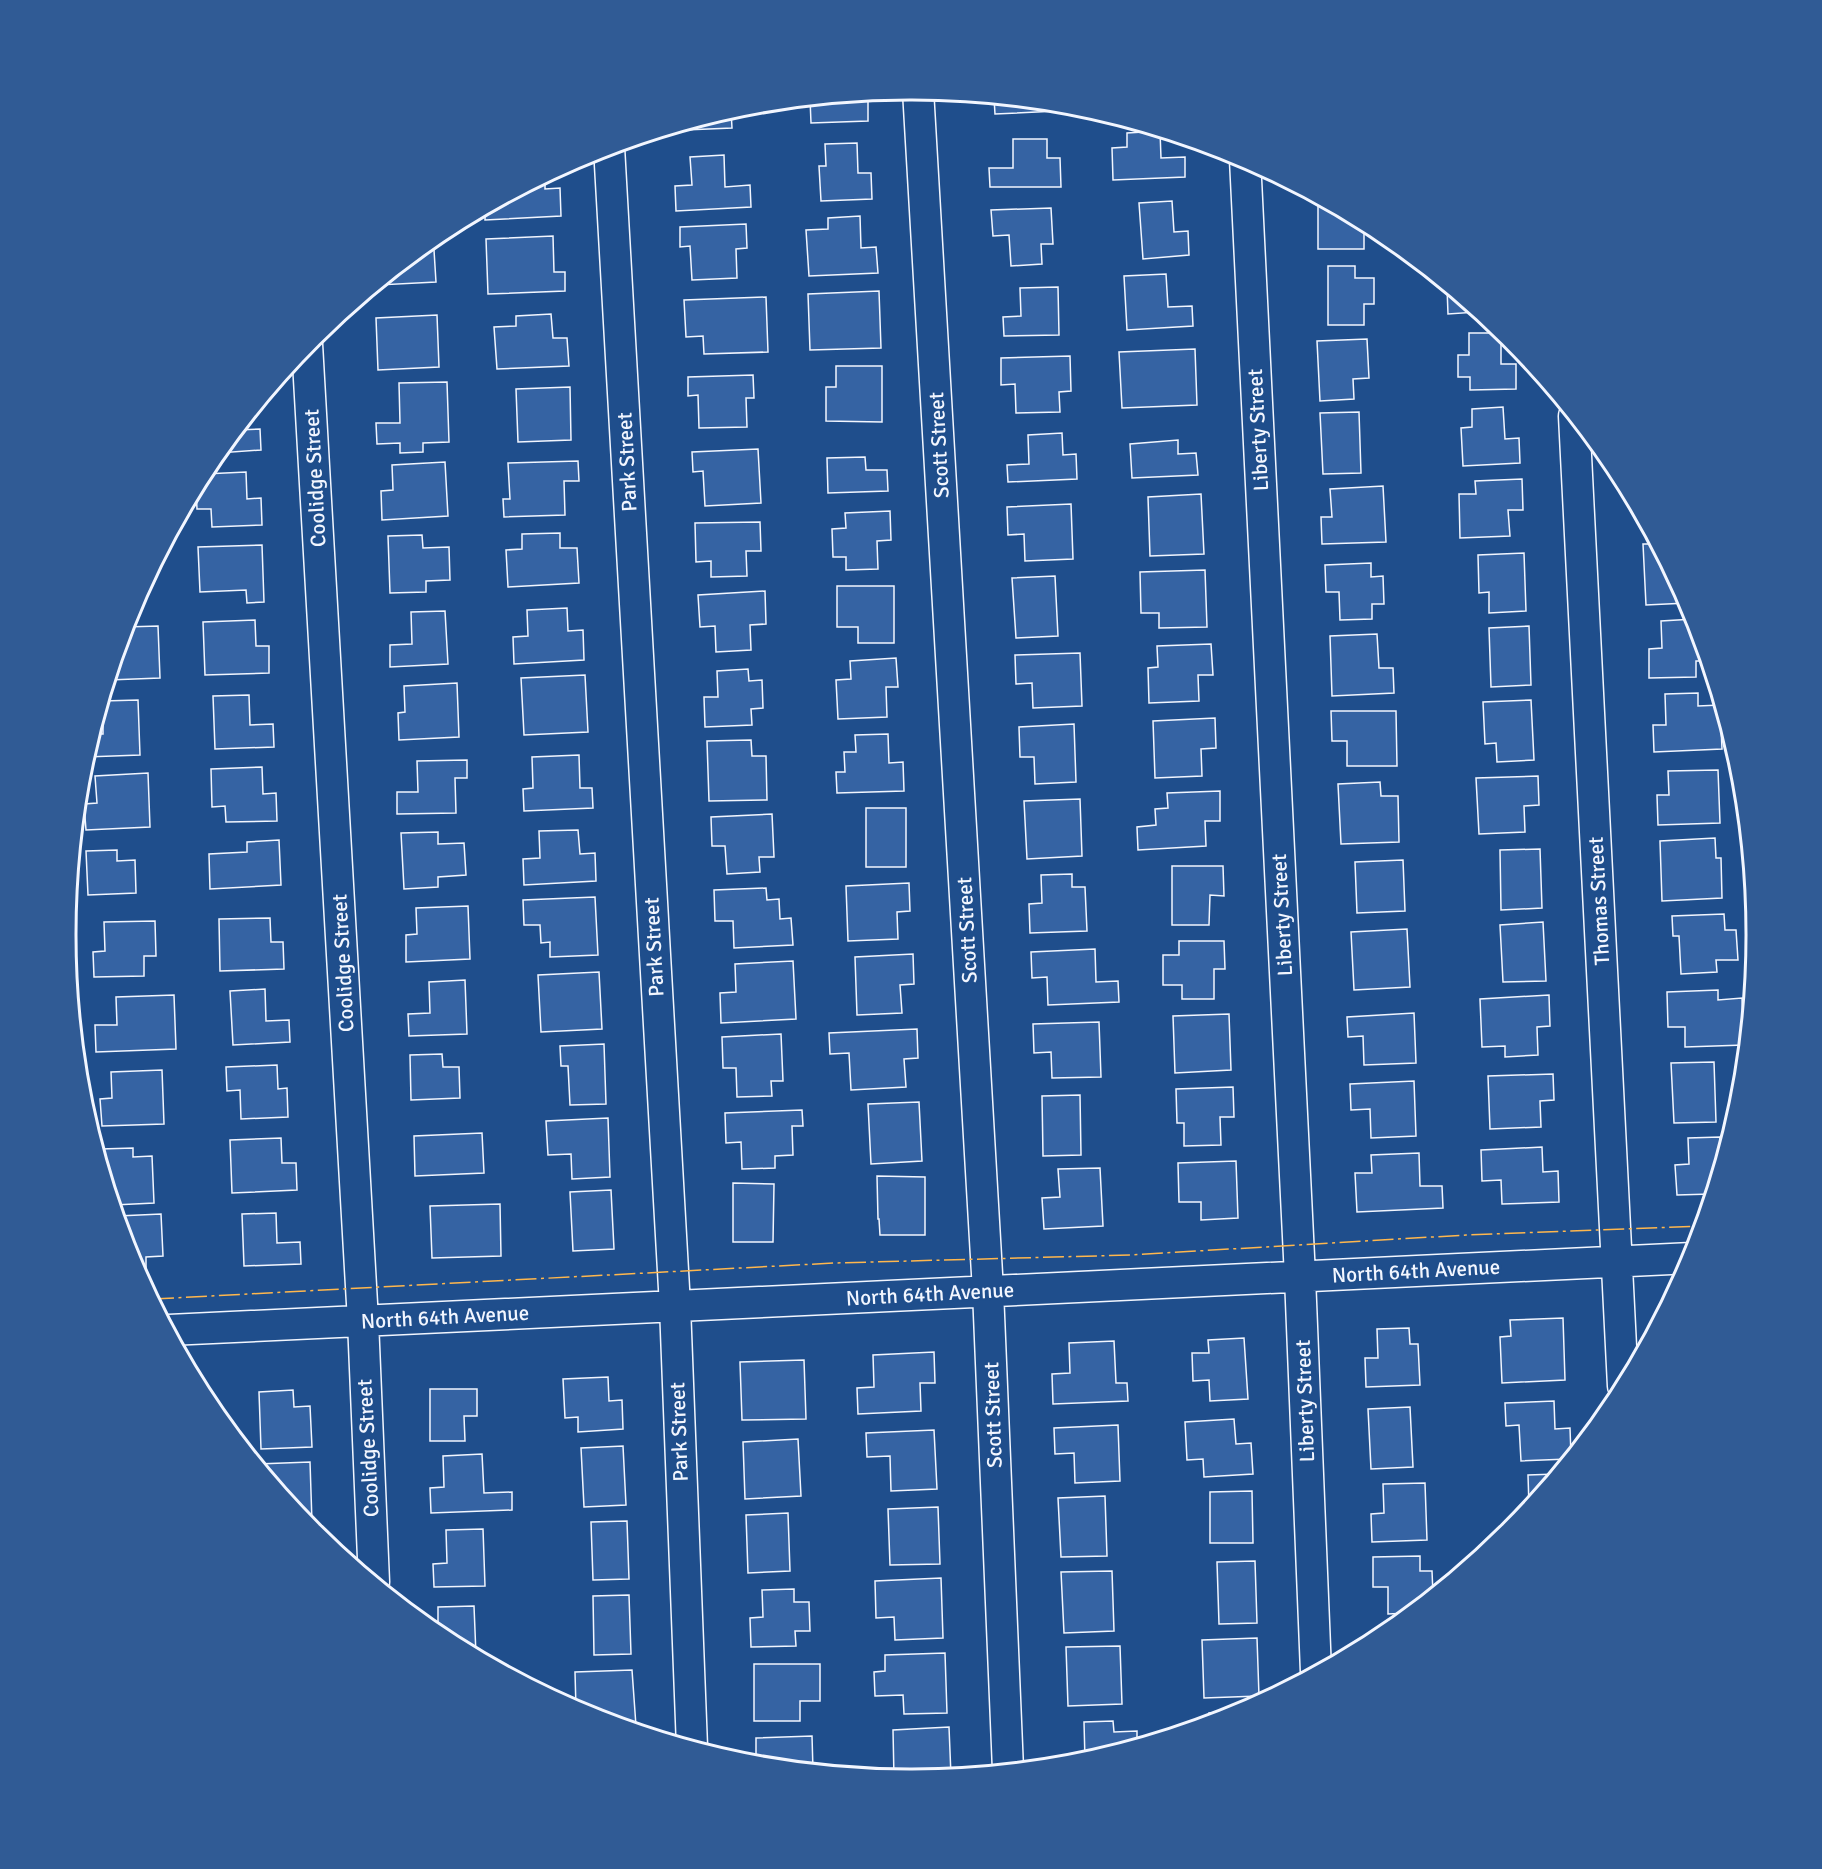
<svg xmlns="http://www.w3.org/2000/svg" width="1822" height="1869" font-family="Signika,sans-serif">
<rect width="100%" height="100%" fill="#1f4e8c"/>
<path fill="#3563a3" stroke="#f2f6ff" stroke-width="1.5" d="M853 95V100L868 99V121L811 123 810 99Z
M994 98 1057 104V111L995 114Z
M731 110 732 128 685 130 684 125Z
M1160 131 1161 158 1185 157V177L1113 180 1112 148 1127 147V133Z
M1013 139H1047V158H1060L1061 187H990L989 168H1013Z
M857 143 858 173H871L872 199 821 201 819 166H826L825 144Z
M724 155 725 187 750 185 751 207 676 211 675 186 692 185 690 157Z
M545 177V189L560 188 561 216 485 220V209Z
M1318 198 1364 223V249H1318Z
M1172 201 1174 232 1188 231 1189 255 1143 259 1139 203Z
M1051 208 1053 244H1041L1042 264 1011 266 1009 235 993 236 991 210Z
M860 216 861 248 876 247 878 273 809 276 806 230 828 229V218Z
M746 224 747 248 736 249 737 278 692 280 690 246 680 247V227Z
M553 236 554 272H565V291L488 294 486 239Z
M434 250 436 282 379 285 419 251Z
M1328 266H1355V278H1374V304H1364V325H1328Z
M1166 274 1168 307 1192 306 1193 326 1127 330 1124 276Z
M1058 287 1059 335 1004 336 1003 317 1021 316 1020 288Z
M1447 287 1478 312 1448 314Z
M879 291 881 348 810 350 808 294Z
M766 297 768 352 704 354 703 336 686 337 684 300Z
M551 314 553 338H567L569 366 497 369 494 327 516 326V316Z
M437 315 439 367 378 370 376 318Z
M1469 333H1501V364H1516V389L1470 390V377H1458V355H1469Z
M1367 339 1369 378 1353 379 1354 399 1320 401 1317 341Z
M1195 349 1197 405 1122 408 1119 352Z
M1070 356 1071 391 1059 392 1060 412 1016 413 1015 384 1001 385V358Z
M836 366H882V422L826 421V387H836Z
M753 375 754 398H746L747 427 699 428 698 395 688 396V377Z
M447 382 449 442 423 443V452L400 453V443L377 444 376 423H400L399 383Z
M570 387 571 440 518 442 516 389Z
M1503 407 1505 439 1519 438 1520 463 1463 466 1461 428 1472 427V409Z
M1359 412 1361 473 1323 474 1320 413Z
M260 429 261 450 219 453 237 430Z
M1062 433 1063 455 1076 454 1077 479 1008 482 1007 465 1029 464 1028 435Z
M1178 440V454L1196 453 1198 475 1132 478 1130 444Z
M758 449 761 503 705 506 703 471 693 472 692 452Z
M865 457 866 470H887L888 491 828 493 827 458Z
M578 461 579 481H564L565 515 504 517 503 499H510L508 463Z
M445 462 448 516 382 520 381 491 393 490 392 465Z
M246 472 247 499 261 498 262 525 212 527 211 509H197L196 488 204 474Z
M1522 479 1523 510H1508L1510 536 1460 538 1459 494H1476L1475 481Z
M1383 486 1386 542 1322 544 1321 517H1332L1330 489Z
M1201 494 1204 554 1150 556 1148 497Z
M1071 504 1073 559 1025 561 1024 534 1008 535 1007 507Z
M890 511 891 540 877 541 878 569 846 570V557H833L832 529 846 528 845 513Z
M760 522 761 551H746L747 576 711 577V561L696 562 695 523Z
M560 533V548H577L579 583 508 587 506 550 522 549V534Z
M422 535 423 548 449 547 450 580 426 581V592L390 593 388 536Z
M1643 544H1656L1687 603 1646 605Z
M262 545 264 602 247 603 246 590 200 592 198 547Z
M1524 553 1526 611 1489 613V592L1479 593 1478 555Z
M1371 563V577L1383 576 1384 604H1372V619L1340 620 1339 592H1326L1325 565Z
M1205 570 1207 627 1159 628V613H1141L1140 572Z
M1055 576 1058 636 1016 638 1012 578Z
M837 586H894V643H858V627H837Z
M765 591 766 624 750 625 751 650 716 652 715 626 700 627 698 595Z
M567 608 568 631 583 630 584 660 514 664 513 637 528 636 527 610Z
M445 611 448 664 390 667V645L412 644 411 612Z
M1694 619 1702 644V661H1696V677L1649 678V649L1662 648 1661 621Z
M255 620 256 646H269V673L205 675 203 622Z
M158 626 160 678 109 680 125 627Z
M1529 626 1531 685 1491 687 1489 628Z
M1377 634 1379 668H1393L1394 693 1332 696 1330 636Z
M1211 644 1213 675H1198L1199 701 1149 703 1148 668 1158 667 1157 646Z
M1080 653 1082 706 1033 708 1032 683 1016 684 1015 655Z
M896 658 898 687H886L887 717 838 719 836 680 851 679 850 661Z
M748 669 749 681 762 680 763 708 751 709 752 725 705 727 704 697H718L717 671Z
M585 675 588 732 524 735 521 678Z
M457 683 459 737 399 740 398 713 405 712 404 686Z
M1698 693V706L1720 705 1722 749 1654 752 1653 725H1666L1665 694Z
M249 695 250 725 273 724 274 747 215 749 213 696Z
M138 700 140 755 86 757 93 734H103V701Z
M1531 700 1534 760 1497 762 1496 743 1485 744 1483 702Z
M1331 711H1396L1397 766H1347V741H1332Z
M1215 718 1216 748 1201 749 1202 776 1155 778 1153 721Z
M1074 724 1076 782 1035 784 1034 757H1020L1019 727Z
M888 734 889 763 903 762 904 791 837 793 836 772H845L844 752H856L855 735Z
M751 740 752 756H766L767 800 709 801 707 741Z
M579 755 580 788H592L593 808 524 811 523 789 533 788 532 757Z
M467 760V778H455L456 813 397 814V792H418L417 761Z
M262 767 263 794 276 793 277 821 226 822 225 806 212 807 211 769Z
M1718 770 1720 823 1658 825 1657 795H1669L1668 771Z
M148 773 150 827 86 830 84 804 97 803 95 776Z
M1538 776 1539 805 1524 806 1525 832 1479 834 1476 778Z
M1380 782 1381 796H1398L1399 842 1341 844 1338 784Z
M1220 791V821H1205L1206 846 1138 850 1137 827 1156 825 1155 809 1168 808 1167 793Z
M1080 799 1082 856 1027 859 1024 801Z
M866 808H906V867H866Z
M772 814 774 857H759L760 872 727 874 725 846H712L711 817Z
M578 830 580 854 595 853 596 881 524 885 523 859 540 858 539 831Z
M438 832V844L464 843 466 875 438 877V887L404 889 401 833Z
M1715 838 1716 858H1721L1722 898 1662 901 1660 841Z
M279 840 281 885 210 889 209 854 247 852V842Z
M1540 849 1542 908 1501 910 1500 850Z
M117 850V861L135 860 136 893 88 895 86 851Z
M1403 860 1405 911 1357 913 1355 862Z
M1172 866H1223L1224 896 1210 895 1209 925H1172Z
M1072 874V887H1085L1087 931 1030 933 1029 904 1042 903 1041 875Z
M909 883 910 911 897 912 898 939 848 941 846 886Z
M766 888 767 900 779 899 780 919 791 918 793 945 734 948 733 921H715L714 890Z
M595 897 598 955 550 957V942L541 943 540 925H524L523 900Z
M468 906 470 959 406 962V935L417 934 416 908Z
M1724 914 1725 930H1736L1738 960H1716L1717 972 1681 974 1679 936H1673L1672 916Z
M270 918 271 942H283L284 969 220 971 219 919Z
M155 921 156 956H144V976L94 977 93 952 105 951 104 922Z
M1543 922 1546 981 1503 982 1500 925Z
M1407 929 1410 987 1354 990 1351 932Z
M1179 941H1224L1225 969H1214V999H1182V985H1163V955H1179Z
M1095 949 1096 982 1118 981 1119 1002 1048 1005 1047 977 1032 978 1031 952Z
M913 954 914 984 900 985 902 1013 857 1015 855 957Z
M793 961 796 1019 721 1023 720 993 736 992 735 964Z
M599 972 602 1029 541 1032 538 975Z
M465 980 467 1034 409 1036 408 1014 430 1013 429 982Z
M265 989 266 1021 289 1020 290 1042 233 1045 230 991Z
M1718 990V1000L1742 998 1744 1045 1685 1047V1027H1668L1667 992Z
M174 995 176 1049 96 1052 95 1025H117L116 997Z
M1549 995 1550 1026 1537 1027 1538 1055 1505 1057V1046L1482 1047 1480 999Z
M1414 1013 1416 1063 1364 1065 1363 1036 1348 1037 1347 1017Z
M1229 1014 1231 1070 1175 1073 1173 1016Z
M1099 1022 1101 1077 1052 1078 1051 1052 1034 1053 1033 1024Z
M917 1029 918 1058 904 1059 906 1087 851 1090 849 1053 830 1054 829 1033Z
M781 1034 783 1081H771L772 1096 737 1097 736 1068H723L722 1037Z
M604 1044 606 1104 570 1105 568 1066H561L560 1046Z
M442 1054 443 1067H459L460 1098 411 1100 410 1055Z
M1714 1062 1716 1122 1674 1123 1671 1063Z
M277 1065 278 1089 287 1088 288 1117 241 1119 240 1090 227 1091 226 1067Z
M162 1070 164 1124 102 1126 100 1099 112 1098 111 1072Z
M1553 1074 1554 1100 1540 1101 1541 1127 1490 1129 1488 1076Z
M1414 1081 1416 1136 1371 1138 1370 1109 1351 1110 1350 1084Z
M1233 1087 1234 1117H1220L1221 1145 1184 1146V1123H1177L1176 1089Z
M1080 1095 1081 1155 1043 1156 1042 1096Z
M919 1102 922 1161 871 1164 868 1104Z
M802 1110 803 1126H792L793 1155 775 1156V1168L742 1169 741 1142 726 1143 725 1113Z
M608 1118 610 1177 572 1179 571 1154 548 1155 546 1121Z
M482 1133 484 1173 415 1176 414 1136Z
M1720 1137V1150H1724L1711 1194 1677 1195 1675 1165 1689 1164 1688 1138Z
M281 1138 282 1163H296L297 1190 232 1193 230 1140Z
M1542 1147 1543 1172 1558 1171 1559 1202 1502 1204 1501 1180 1482 1181 1481 1150Z
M133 1148V1157L152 1156 154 1203 114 1205 102 1163 101 1149Z
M1419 1153 1420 1186H1442L1443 1208 1357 1212 1355 1173H1372L1371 1155Z
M1236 1161 1238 1218 1201 1220V1202H1179L1178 1163Z
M1100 1168 1103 1226 1044 1229 1042 1198 1060 1197 1058 1169Z
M877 1176 925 1177V1235H880L879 1219H878Z
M733 1183 774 1184 773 1242H733Z
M611 1190 614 1249 573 1251 570 1192Z
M500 1204 501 1256 432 1258 430 1206Z
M276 1213 277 1243 300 1242 301 1264 244 1266 242 1214Z
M161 1214 163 1256 146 1257V1274H139L130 1258 118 1216Z
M1563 1318 1565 1380 1502 1383 1500 1337 1511 1336 1510 1320Z
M1409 1328 1410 1344H1418L1420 1385 1366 1387 1365 1358H1378L1377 1329Z
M1244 1338 1248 1399 1210 1401 1209 1380 1193 1381 1192 1353H1209L1208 1340Z
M1114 1341 1116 1383H1127L1128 1401 1053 1404 1052 1374 1070 1373 1069 1343Z
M934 1352 935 1383H920L921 1411 858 1414 857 1388 874 1387 873 1355Z
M804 1360 806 1419 742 1420 740 1362Z
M608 1377 609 1401 622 1400 623 1429 578 1432V1417L565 1418 563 1379Z
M430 1389H477V1416H464L465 1441H430Z
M293 1390 294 1407 310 1406 312 1447 261 1449 259 1392Z
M1554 1401 1555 1429 1570 1428 1571 1456 1568 1459 1521 1461 1519 1425 1506 1426 1505 1403Z
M1410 1407 1413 1467 1371 1469 1368 1409Z
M1234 1419 1236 1444 1251 1443 1253 1474 1204 1477 1203 1459 1187 1460 1185 1422Z
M1118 1425 1120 1481 1075 1483 1074 1453 1055 1454 1054 1428Z
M934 1430 937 1489 891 1491 890 1456 867 1457 866 1433Z
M798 1439 801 1496 745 1499 743 1442Z
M623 1446 626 1505 584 1507 581 1448Z
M482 1454 484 1493 512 1492V1510L431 1513 430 1488 444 1487 443 1456Z
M310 1462 312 1522H306L258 1464Z
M1556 1474 1529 1507 1528 1475Z
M1425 1483 1427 1540 1372 1542 1371 1514 1384 1513 1383 1484Z
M1252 1491 1253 1543H1210V1492Z
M1105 1496 1107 1556 1061 1557 1058 1498Z
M938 1507 940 1564 890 1565 888 1509Z
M788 1513 790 1571 748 1573 746 1515Z
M627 1521 629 1579 593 1580 591 1522Z
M483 1529 485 1586 434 1587 433 1564 447 1563 446 1530Z
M1420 1556V1571H1432L1433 1594 1409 1613 1388 1614V1587H1373V1557Z
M1255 1561 1257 1623 1219 1624 1217 1562Z
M1112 1571 1114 1631 1064 1633 1061 1572Z
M941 1578 943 1638 895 1640 894 1617 876 1618 875 1581Z
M794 1589V1602H809L810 1631H795L796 1646 751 1647 750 1618 763 1617 762 1590Z
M629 1595 631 1654 594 1655 593 1596Z
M474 1606 476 1655 438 1635V1607Z
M1257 1638 1259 1696 1204 1698 1202 1640Z
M1120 1646 1122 1704 1068 1706 1066 1647Z
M945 1653 947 1713 904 1714 903 1695 875 1696 874 1672 885 1671V1655Z
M754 1664H820V1701H800V1721H754Z
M632 1670 636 1726 626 1727 594 1717V1714L587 1715 576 1709 575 1672Z
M1242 1711 1234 1715 1209 1723V1713Z
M1113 1721 1114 1732 1137 1731V1745L1085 1760 1084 1722Z
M949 1727 951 1776 911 1779 894 1778 893 1730Z
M812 1736 813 1770 756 1764V1738Z"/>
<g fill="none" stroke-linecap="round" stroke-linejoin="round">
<g stroke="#f2f6ff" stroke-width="33">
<path id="minor" d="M918 90 988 1291 1008 1770
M609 147 675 1306 692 1747
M1245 159 1300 1277 1316 1672
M307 344 363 1321 374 1582
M1574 416 1623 1386
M169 1330 1692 1258"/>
</g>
<use href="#minor" stroke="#1f4e8c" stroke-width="30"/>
<path stroke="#ffb74d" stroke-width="1.5" stroke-dasharray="21 4.5 3 4.5" stroke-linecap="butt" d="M153 1299 835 1263 1130 1255 1466 1235 1701 1226"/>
</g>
<g text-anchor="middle" stroke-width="4.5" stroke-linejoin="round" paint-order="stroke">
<g font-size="21" fill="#f2f6ff" stroke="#1f4e8c">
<text transform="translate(1258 430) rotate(-93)" y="7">Liberty Street</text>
<text transform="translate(939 445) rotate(-93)" y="7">Scott Street</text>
<text transform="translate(627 462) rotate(-93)" y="7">Park Street</text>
<text transform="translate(315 478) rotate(-93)" y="7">Coolidge Street</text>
<text transform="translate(1599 901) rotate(-93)" y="7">Thomas Street</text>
<text transform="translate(1282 915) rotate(-93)" y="7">Liberty Street</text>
<text transform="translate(967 930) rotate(-93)" y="7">Scott Street</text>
<text transform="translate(654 947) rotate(-93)" y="7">Park Street</text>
<text transform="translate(343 963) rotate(-93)" y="7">Coolidge Street</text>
<text transform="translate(1416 1271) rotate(-3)" y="7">North 64th Avenue</text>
<text transform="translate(930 1294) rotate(-3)" y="7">North 64th Avenue</text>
<text transform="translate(445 1317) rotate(-3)" y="7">North 64th Avenue</text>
<text transform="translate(1305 1401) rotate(-92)" y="7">Liberty Street</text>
<text transform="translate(993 1415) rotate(-92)" y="7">Scott Street</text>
<text transform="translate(679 1432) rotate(-92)" y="7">Park Street</text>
<text transform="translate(368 1448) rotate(-93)" y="7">Coolidge Street</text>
</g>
</g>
<path d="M0 0H1822V1869H0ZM910 100H912A834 834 0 0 1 1746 934V935A834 834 0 0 1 912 1769H910A834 834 0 0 1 76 935V934A834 834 0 0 1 910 100Z" fill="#305b95" fill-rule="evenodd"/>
<path fill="none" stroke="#f2f6ff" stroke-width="3" d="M910 100H912A834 834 0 0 1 1746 934V935A834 834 0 0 1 912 1769H910A834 834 0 0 1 76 935V934A834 834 0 0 1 910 100Z"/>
</svg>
